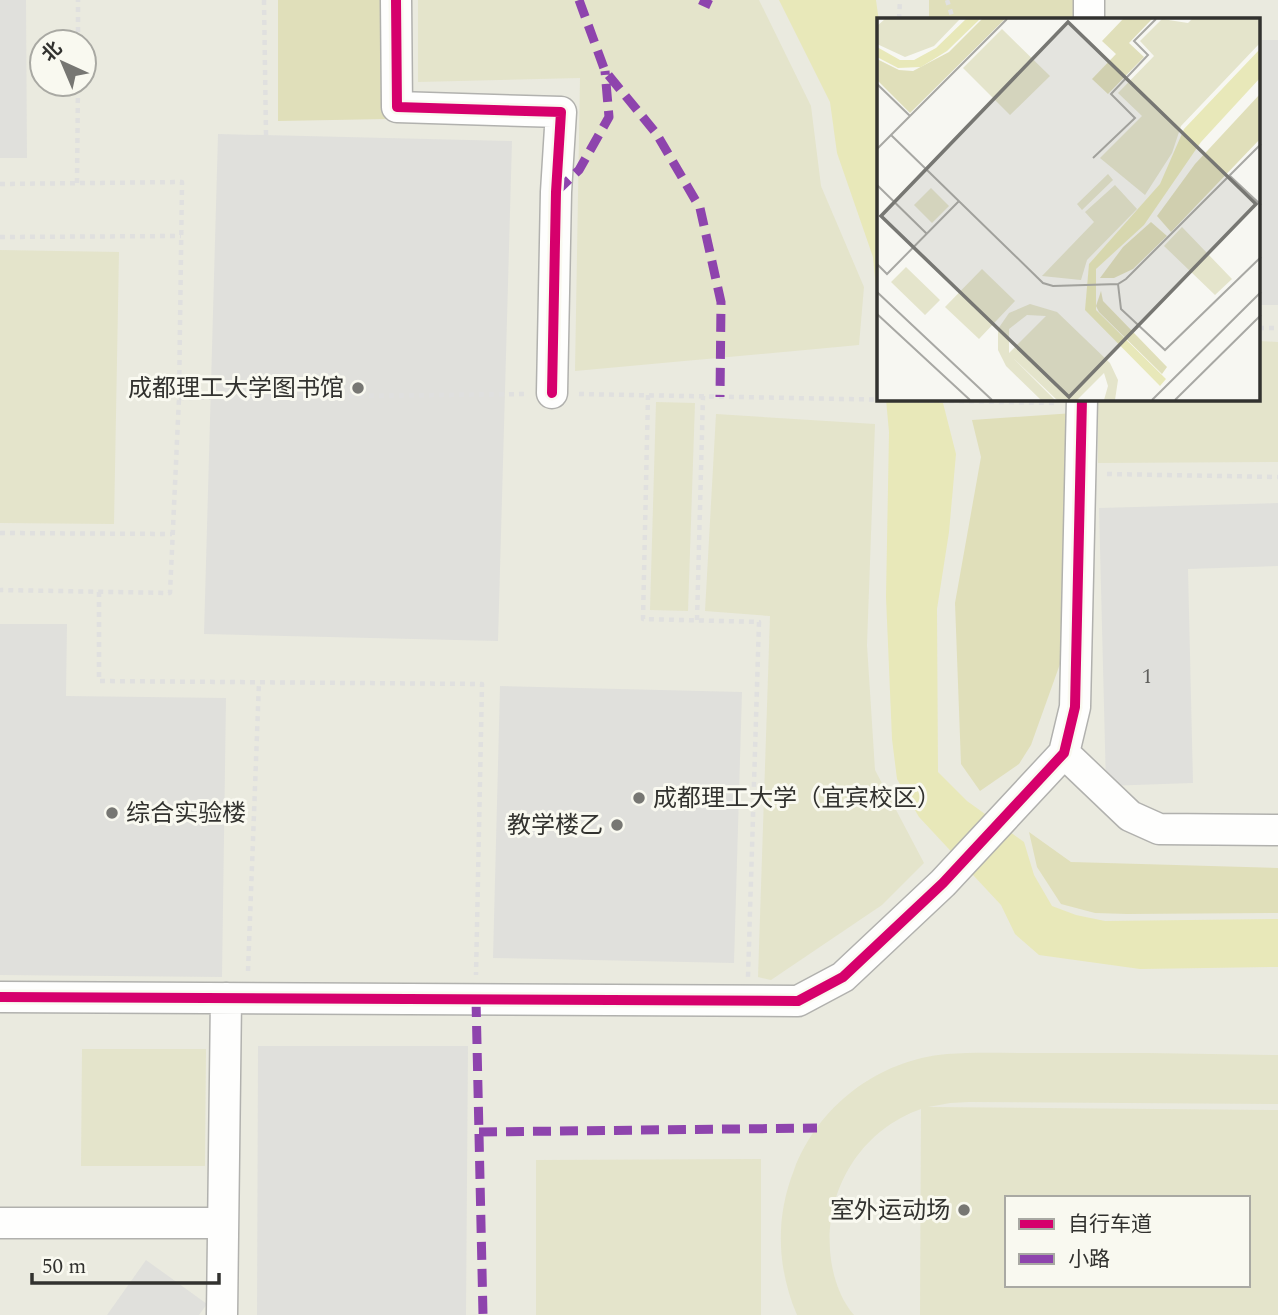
<svg xmlns="http://www.w3.org/2000/svg" width="1278" height="1315" font-family="Spectral,'Noto Sans SC',serif">
<rect width="100%" height="100%" fill="#f7f7f2"/>
<path fill="#eaeadf" fill-rule="evenodd" d="M0 0H1278V1315H0ZM879 19H1259V399H879ZM42 42H84V84H42ZM1007 1198H1248V1285H1007Z"/>
<path fill="#e4e4cb" fill-rule="evenodd" d="M418 0H759L811 106 821 186 864 287 859 345 575 371 580 78 418 82Z
M0 250 119 252 114 524 0 523Z
M1259 341 1278 342V462L1098 463V399H1259Z
M656 402 695 403 688 611 650 610Z
M716 414 875 424 867 645 875 770 924 863 882 905 771 980 758 977 770 616 705 611Z
M82 1049H206L205 1166H81Z
M1149 1053 1278 1055V1104L969 1102 950 1103 928 1107 1278 1110V1315H920L921 1109C858 1131 822 1195 831 1260 834 1280 841 1300 854 1315H797C777 1268 775 1218 794 1170 818 1106 878 1060 947 1054 973 1052 1000 1053 1027 1053 1068 1053 1108 1053 1149 1053ZM1007 1198H1248V1285H1007Z
M761 1159V1315H536V1160Z"/>
<path fill="#e0dfba" d="M278 0H386L387 119 278 121Z
M929 0H1073V19H929Z
M1074 413 1065 650 1031 745 1019 764 980 791 961 764 955 603 981 457 972 420Z
M1029 832 1071 862 1278 868V913L1127 914 1095 913 1061 904 1037 867Z"/>
<path fill="#e8e8b9" d="M779 0H876L879 22V319L873 257 837 153 830 102Z
M886 399H942L956 454 949 532 937 609 938 772 967 801 1024 842 1034 875 1052 906 1076 915 1105 921 1278 919V967L1140 969 1039 955 1015 934 1001 905 919 817 897 779 892 739 886 597 889 432Z"/>
<path fill="#e0e0dc" d="M0 0H26L27 158H0Z
M1259 40H1278V305H1259Z
M218 134 512 141 498 641 204 634Z
M1278 503V566L1188 569 1193 783 1106 786 1099 508Z
M0 624H67L66 696 226 698 222 977 0 975Z
M500 686 742 692 734 963 493 958Z
M258 1046H468L466 1315H257Z
M146 1260 207 1304 199 1315H107Z"/>
<g fill="none" stroke-linecap="round" stroke-linejoin="round">
<g stroke="#b1b1ae" stroke-width="33">
<path id="minor" d="M396 0 397 107 561 112 556 192 552 393
M1089 19V0
M1064 753 1130 816 1159 829 1278 830
M0 997 798 1001 843 977 943 883 1064 753 1075 707 1082 399
M0 1223H223
M222 1315 226 998"/>
</g>
<path stroke="#e0e0df" stroke-width="4.5" stroke-dasharray="5 5" stroke-linecap="butt" d="M264 0 266 135
M947 0 953 19
M899 19 900 0
M78 42V0
M77 183 78 84
M0 184 182 182 179 398 170 593 0 590
M0 237 181 236
M1259 328H1278
M579 394 1057 403
M648 395 643 619 759 622 748 977
M179 398 528 394
M1107 474 1278 477
M0 533 172 534
M99 592V681L482 684 476 975
M697 620 703 396
M248 971 259 682"/>
<use href="#minor" stroke="#fefefd" stroke-width="30"/>
<path stroke="#8e44ad" stroke-width="9" stroke-dasharray="18 9" stroke-linecap="butt" d="M579 0 605 71 656 133 700 208 721 302 720 397
M700 0 711 5
M556 192 579 170 609 117 605 71
M476 999 483 1315
M479 1132 817 1128"/>
<g stroke="#f9f9f0" stroke-width="15">
<path id="cycleway" d="M396 0 397 107 561 112 556 192 552 393
M0 997 798 1001 843 977 943 883 1064 753 1075 707 1082 399"/>
</g>
<use href="#cycleway" stroke="#d6006c" stroke-width="10"/>
</g>
<g fill="#777773" stroke="#f9f9f0" stroke-width="2.5">
<circle cx="358" cy="388" r="7"/>
<circle cx="639" cy="798" r="7"/>
<circle cx="112" cy="813" r="7"/>
<circle cx="617" cy="825" r="7"/>
<circle cx="964" cy="1210" r="7"/>
</g>
<g text-anchor="middle" stroke-width="6" stroke-linejoin="round" paint-order="stroke">
<g font-size="21" fill="#5f5f5c">
<text x="1147" y="683">1</text>
</g>
<g font-size="24" fill="#32322f" stroke="#f9f9f0" text-anchor="end">
<text x="344" y="396">成都理工大学图书馆</text>
<text x="653" y="806" text-anchor="start">成都理工大学（宜宾校区）</text>
<text x="126" y="821" text-anchor="start">综合实验楼</text>
<text x="603" y="833">教学楼乙</text>
<text x="950" y="1218">室外运动场</text>
</g>
</g>
<g transform="translate(877 18)">
<rect width="383" height="383" fill="#f7f7f2"/>
<path d="M8 1H83L57 28 28 39 0 26V8ZM285 1 311 5 315 1H383V25L304 108 295 135 268 177 223 140 265 98 241 75 277 38 263 23ZM125 11 173 58 133 97 86 50ZM231 156 236 162 205 192 200 186ZM238 167 260 191 210 242 204 262 165 258 217 204 208 194ZM54 170 72 188 55 205 37 187ZM305 209 355 261 338 277 287 228ZM29 249 63 282 48 297 14 264ZM105 251 138 283 102 321 68 289ZM153 286 180 294 233 345 241 362 238 382H227L231 368 227 355 200 382H180L136 340 178 382H164L129 348 121 332V311L132 295ZM150 297 169 298 132 335V311Z" fill="#e4e4cb" fill-rule="evenodd"/>
<path d="M105 1H128L33 95 0 62V41L22 52 36 53 72 34ZM246 1H275L252 25 267 39 231 76 215 61 239 36 225 23ZM383 76V121L294 214 280 198 318 146ZM274 204 290 218 256 251 237 260H223L246 229ZM224 273 226 283 290 349 285 356 222 294 219 288Z" fill="#e0dfba"/>
<path d="M89 1H103L70 33 44 49 21 50 0 39V29L23 42H37L59 30ZM383 31V60L324 124 267 207 219 251V292L289 361 283 368 208 292 212 246 283 166 307 111Z" fill="#e8e8b9"/>
<path fill="none" stroke="#a8a8a4" stroke-width="2" d="M0 66 33 98M14 117 166 265 176 268 241 266 249 261 384 126M0 131 130 1M216 140 258 100 234 76 271 37 257 23 279 1M353 158 384 187M0 167 50 216M0 246 10 256 82 183M241 266 244 291 288 332 384 239M0 274 115 382M0 296 93 382M275 382 384 274M298 382 384 297"/>
<path fill="#777773" fill-opacity="0.15" stroke="#777773" stroke-width="3.5" d="M191 4 379 186 192 379 4 198Z"/>
<rect width="383" height="383" fill="none" stroke="#32322f" stroke-width="3.5"/>
</g>
<rect x="1005" y="1196" width="245" height="91" fill="#f9f9f0" stroke="#a9a9a3" stroke-width="2"/>
<rect x="1019" y="1219" width="35" height="10" fill="#d6006c" stroke="#a9a9a3" stroke-width="2"/>
<text x="1068" y="1231" font-size="21" fill="#32322f">自行车道</text>
<rect x="1019" y="1254" width="35" height="10" fill="#8e44ad" stroke="#a9a9a3" stroke-width="2"/>
<text x="1068" y="1266" font-size="21" fill="#32322f">小路</text>
<g transform="translate(63 63) rotate(316)"><circle r="33" fill="#f9f9f0" stroke="#a9a9a3" stroke-width="2"/>
<path d="M0-5L12 26L0 18L-12 26Z" fill="#777773"/>
<text y="-10" font-size="19" font-weight="bold" text-anchor="middle" fill="#32322f">北</text>
</g>
<path d="M32 1273v10h187v-10" fill="none" stroke="#32322f" stroke-width="3.5"/>
<text x="42" y="1273" font-size="21" fill="#32322f" stroke="#f9f9f0" stroke-width="5" paint-order="stroke">50 m</text>
</svg>
